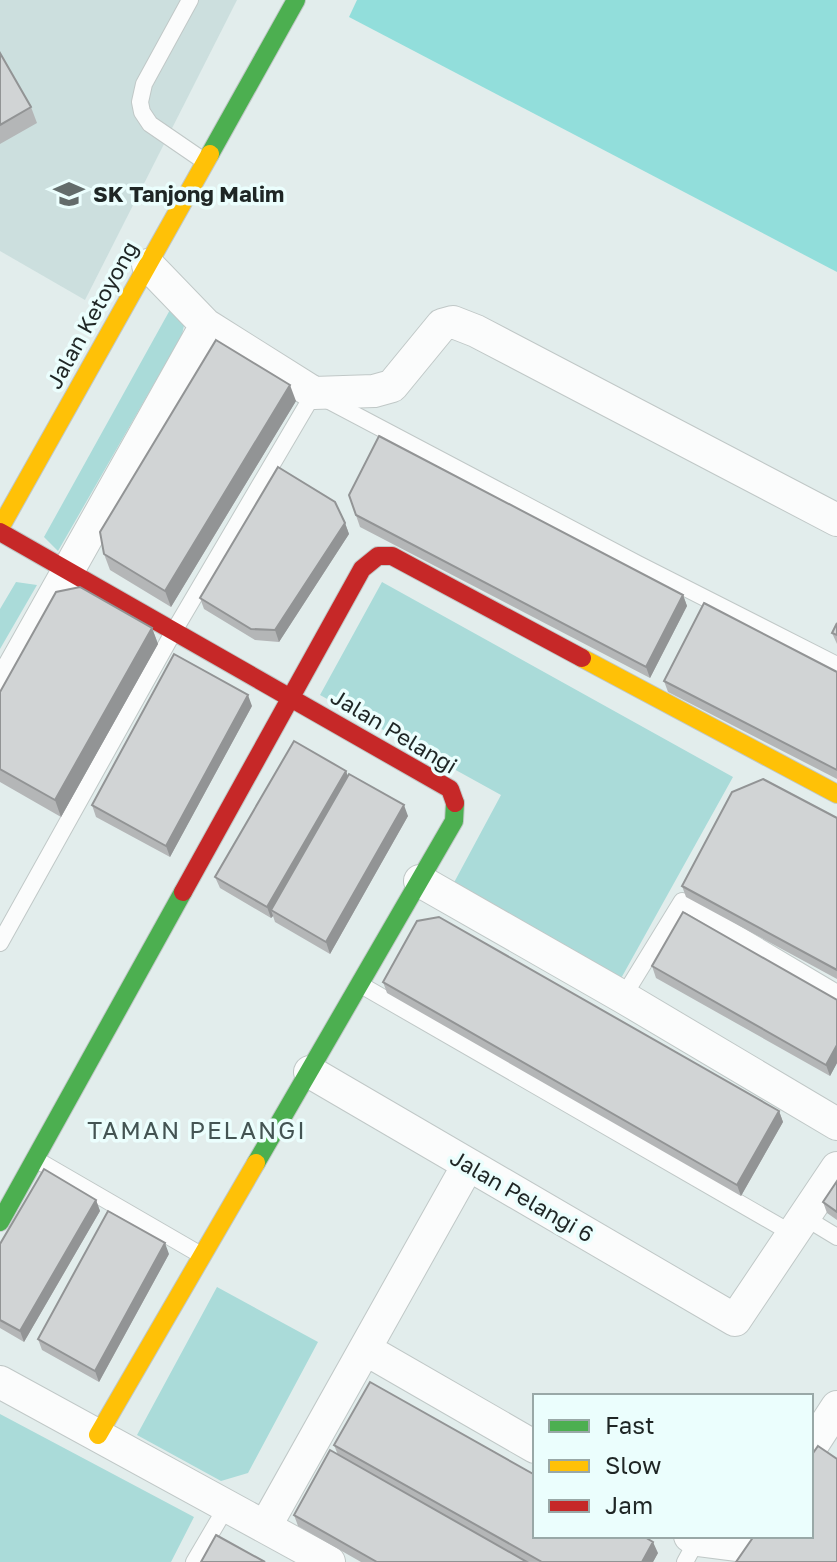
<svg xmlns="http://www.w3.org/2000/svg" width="837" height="1562" font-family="'Golos Text',sans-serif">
<rect width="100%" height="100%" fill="#e2edec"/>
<path fill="#ccdfde" d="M0 0H237L85 300 0 251Z"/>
<path fill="#aadbd9" d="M171 308 186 316 182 335 58 551 44 537Z
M16 582 37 585 0 649V609Z
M382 582 733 777 619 982 450 890 501 795 320 695Z
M217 1287 318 1342 248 1473 221 1481 137 1435Z
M0 1414 194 1517 171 1562H0Z"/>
<path fill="#92dedb" d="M357 0H837V272L349 17Z"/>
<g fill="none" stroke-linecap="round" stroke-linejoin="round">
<g stroke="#c0c8c7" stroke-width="18">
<path id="lane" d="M190 0 144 84 140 102 142 112 150 124 204 161
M0 943 174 631 314 393 638 564 837 665
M361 985 793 1234
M623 997 682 901 837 993
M37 1160 201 1255
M804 1217 837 1237
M194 1562 227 1506
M685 1562 697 1540"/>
</g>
<g stroke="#c0c8c7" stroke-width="34">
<path id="street" d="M148 265 206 325 314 393 374 391 392 386 442 325 453 322 476 331 837 520
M0 692 206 325
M420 881 623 997 837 1124
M310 1072 735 1320 837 1168
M365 1349 535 1447
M0 1382 329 1562
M811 1447 837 1407
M265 1527 468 1165
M690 1536 697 1540 744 1546"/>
</g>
<g stroke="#c0c8c7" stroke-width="20">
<path id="fast" d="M210 154 296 0
M256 1163 454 821 455 803
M0 1222 183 892"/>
</g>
<g stroke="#c0c8c7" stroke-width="20">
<path id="slow" d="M0 528 210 154
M582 658 837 794
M98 1435 256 1163"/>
</g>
<g stroke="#c0c8c7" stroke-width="20">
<path id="jam" d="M0 532 450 789 455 803
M183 892 362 569 378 556H392L582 658"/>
</g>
<use href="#lane" stroke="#fbfcfc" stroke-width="16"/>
<use href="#street" stroke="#fbfcfc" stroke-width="32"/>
<use href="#fast" stroke="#4caf50" stroke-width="18"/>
<use href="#slow" stroke="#ffc107" stroke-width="18"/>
<use href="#jam" stroke="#c62828" stroke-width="18"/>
</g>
<path fill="#b4b6b7" d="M0 53 31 107 37 123 0 144Z
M296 401 171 607 110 570 104 554Z
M349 495 683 595 687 606 650 678 360 527Z
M345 523 349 534 279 642 255 640 204 609 200 598Z
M837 623V644L832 633Z
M152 628 158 644 61 817 0 782V692Z
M837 672V779L668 692 664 681Z
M252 706 170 857 96 817 92 805Z
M346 771 347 776 408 816 330 954 275 922 273 916 271 918 220 888 215 877Z
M837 818V979L686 897 682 886Z
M652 966 837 1000V1063L830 1076 656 978Z
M383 982 779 1111 783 1122 741 1196 387 993Z
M837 1181V1220L827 1213 823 1202Z
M96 1200 100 1211 24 1342 0 1328V1244Z
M169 1254 99 1382 42 1350 38 1339Z
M334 1445 658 1553 653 1562H361L298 1526 294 1515 338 1455Z"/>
<path fill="#929495" d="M290 385 296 401 171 607 165 591Z
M345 523 349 534 279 642 275 630Z
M683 595 687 606 650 678 646 667Z
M152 628 158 644 61 817 55 800Z
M248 695 252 706 170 857 166 846Z
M346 771 350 782 271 910 273 916 271 918 267 907Z
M404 805 408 816 330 954 326 942Z
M837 1045V1063L830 1076 826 1065Z
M779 1111 783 1122 741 1196 737 1185Z
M96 1200 100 1211 24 1342 20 1331Z
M165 1243 169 1254 99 1382 95 1371Z
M653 1542 658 1553 653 1562H642Z"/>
<path fill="#d1d4d5" stroke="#929495" stroke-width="2" d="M0 53 31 107 0 125Z
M216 340 290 385 165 591 104 554 100 532Z
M379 436 683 595 646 667 356 515 349 495Z
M278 467 335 502 345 523 275 630 251 629 200 598Z
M80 587 152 628 55 800 0 769V692L56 592Z
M704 603 837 672V770L664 681Z
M837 623V635L832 633Z
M174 654 248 695 166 846 92 805Z
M294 741 346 771 267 907 215 877Z
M349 774 404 805 326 942 271 910Z
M763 779 837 818V970L682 886 732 792Z
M683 912 837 1000V1045L826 1065 652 966Z
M439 917 779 1111 737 1185 383 982 417 921Z
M44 1169 96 1200 20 1331 0 1320V1244Z
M837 1181V1212L823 1202Z
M108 1211 165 1243 95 1371 38 1339Z
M370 1382 535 1475V1536H643L653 1542 642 1562H542L334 1445Z
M818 1446 837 1459V1561L836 1562H736L754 1536H811V1456Z
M330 1450 527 1562H377L294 1515Z
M216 1535 265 1562H201Z"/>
<defs>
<g id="school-bare" transform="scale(2.4)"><path d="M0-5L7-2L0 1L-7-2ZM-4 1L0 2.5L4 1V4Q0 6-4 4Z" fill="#636c6b" stroke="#ebfefd" stroke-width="2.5" paint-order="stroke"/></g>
</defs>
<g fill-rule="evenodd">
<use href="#school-bare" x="69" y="194"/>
</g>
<g text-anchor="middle" stroke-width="7" stroke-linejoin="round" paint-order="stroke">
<g font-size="22" font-weight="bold" fill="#1f2625" stroke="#ebfefd" text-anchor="start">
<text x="93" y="202">SK Tanjong Malim</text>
</g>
<g font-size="22" fill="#1f2625" stroke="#ebfefd">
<text transform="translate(92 315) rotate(-61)" y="8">Jalan Ketoyong</text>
<text transform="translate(394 731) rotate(31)" y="8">Jalan Pelangi</text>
<text transform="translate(522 1196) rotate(30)" y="8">Jalan Pelangi 6</text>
</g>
<g font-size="24" letter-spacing="2" fill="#445453" stroke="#ebfefd">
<text x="197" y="1139">TAMAN PELANGI</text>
</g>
</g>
<rect x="533" y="1394" width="280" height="144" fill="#ebfefd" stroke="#99a8a7" stroke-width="2"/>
<rect x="549" y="1420" width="40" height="12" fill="#4caf50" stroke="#99a8a7" stroke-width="2"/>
<text x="605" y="1434" font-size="24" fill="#1f2625">Fast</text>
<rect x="549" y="1460" width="40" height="12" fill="#ffc107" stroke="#99a8a7" stroke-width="2"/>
<text x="605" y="1474" font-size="24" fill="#1f2625">Slow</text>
<rect x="549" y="1500" width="40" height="12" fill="#c62828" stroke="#99a8a7" stroke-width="2"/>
<text x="605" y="1514" font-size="24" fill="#1f2625">Jam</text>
</svg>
